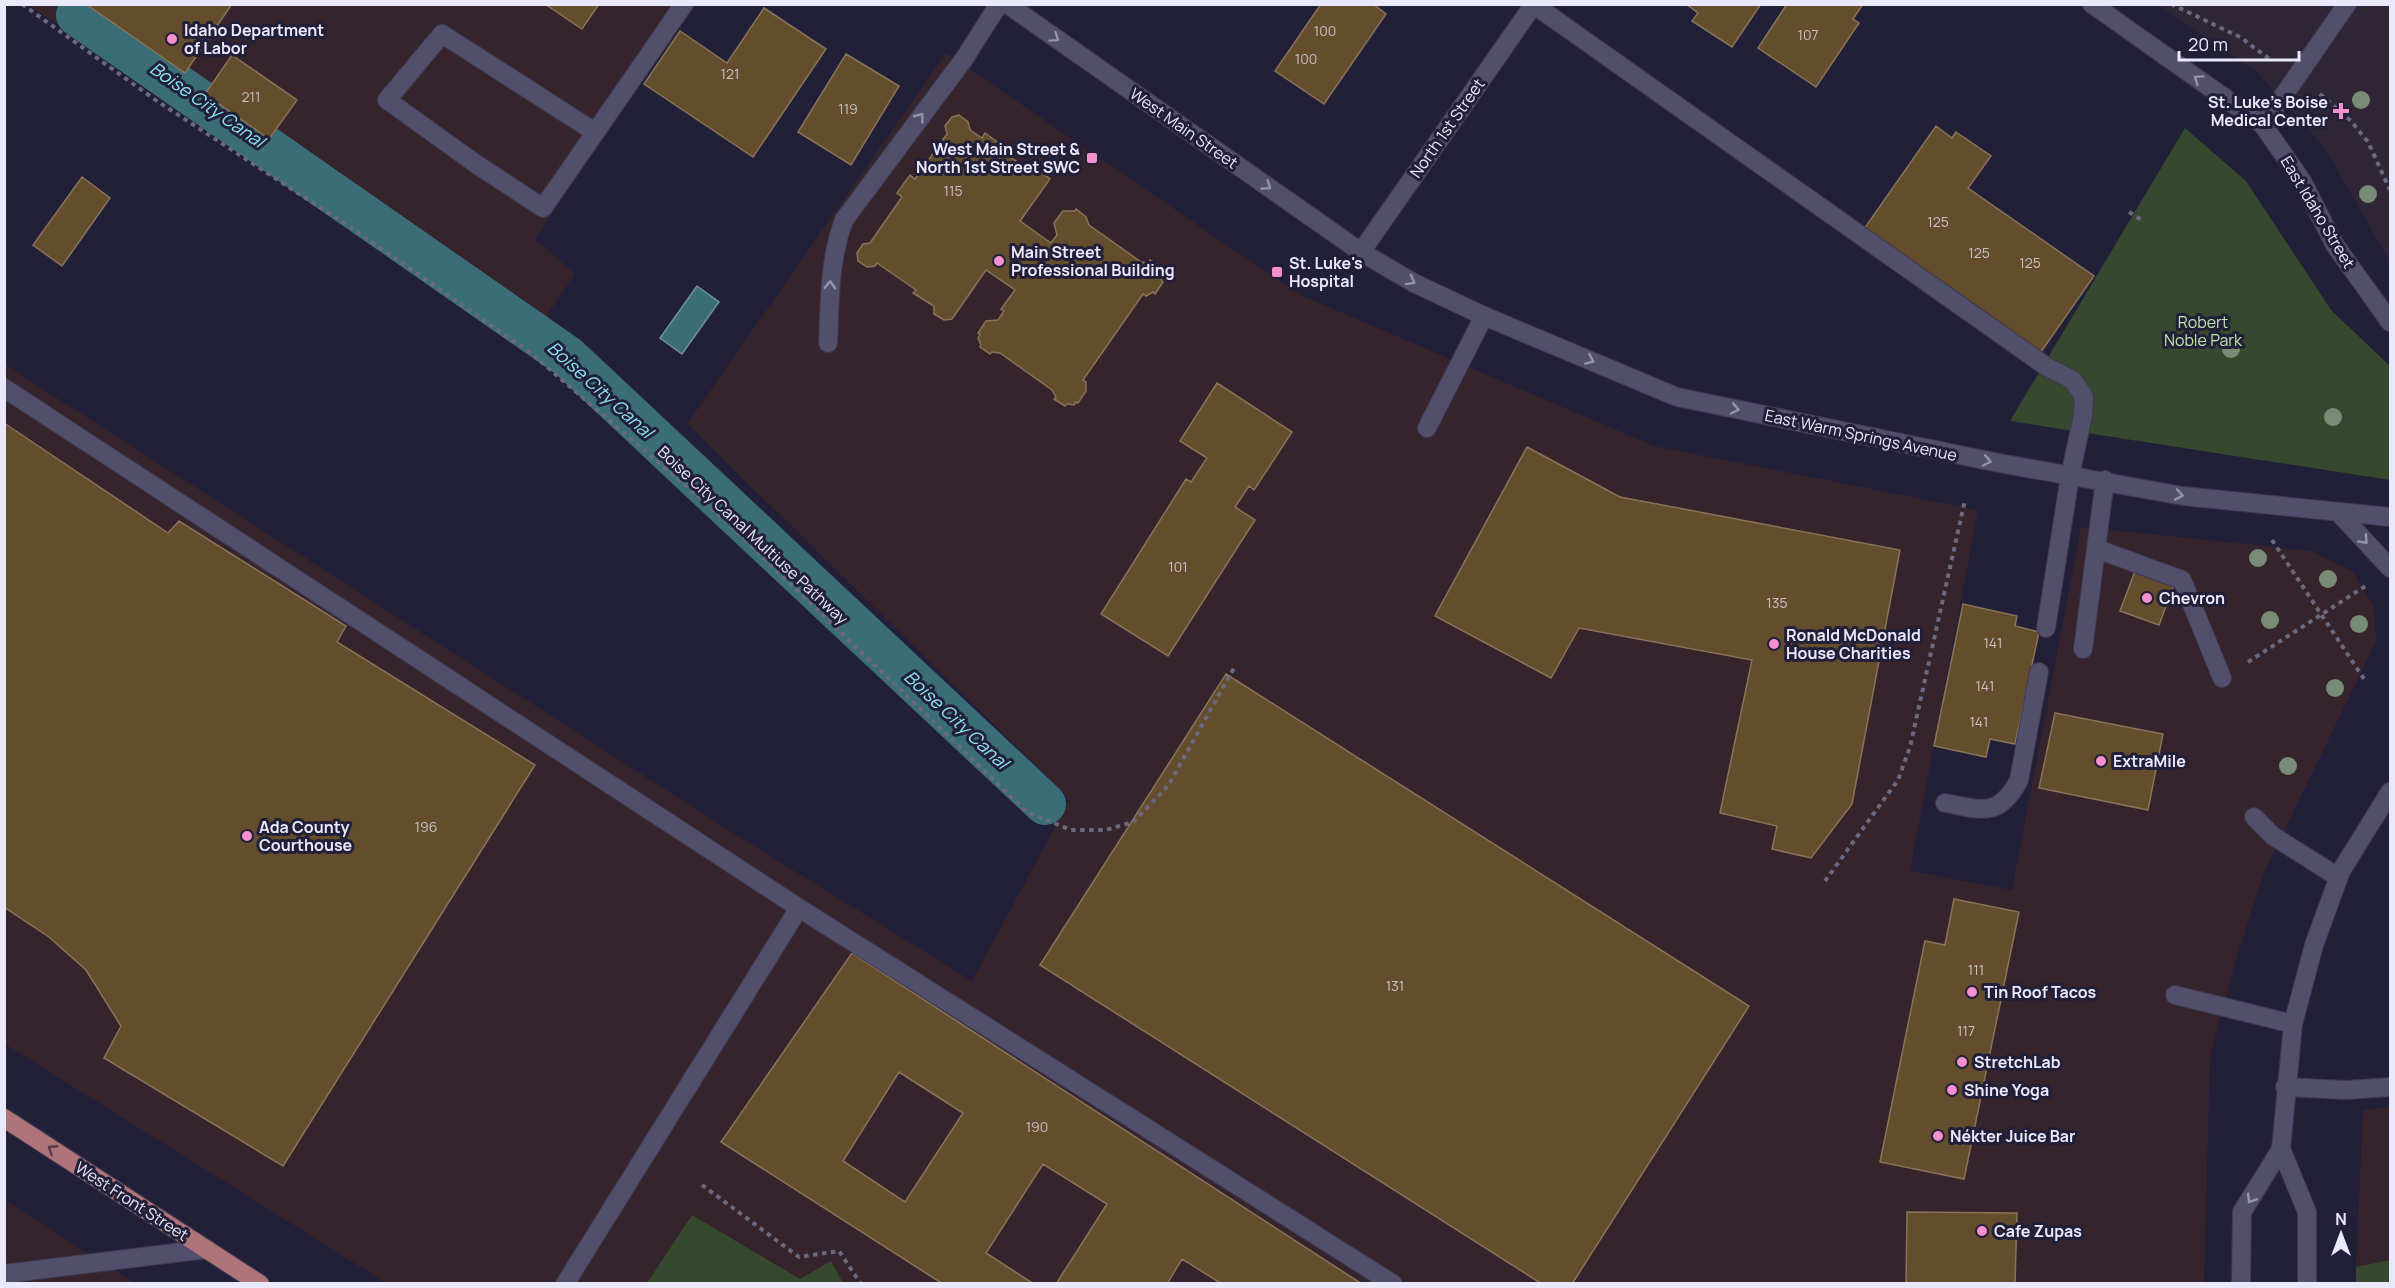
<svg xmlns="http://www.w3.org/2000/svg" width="2395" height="1288" font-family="Manrope,sans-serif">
<rect width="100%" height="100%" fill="#221f38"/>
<path fill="#36242d" d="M28 5H691L535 239 575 274 533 336Z
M946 53 1300 295 1654 446 1978 510 1910 871 2012 890 2081 527 2311 551 2352 571 2374 607 2376 642 2264 872 2237 956 2210 1057 2204 1283H386L5 1044 4 364 725 828 972 981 1070 799 687 424Z
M2390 1107V1260L2356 1267 2363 1110Z
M5 1200 134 1283H5Z"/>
<path fill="#2f2635" d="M2158 5H2390V262L2326 150 2257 72Z"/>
<path fill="#36482e" d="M2185 128 2246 181 2331 310 2390 366V480L2010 421Z
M692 1215 800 1279 831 1261 843 1283H647Z
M2390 1260V1283H2356V1267Z"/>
<path fill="#3a6d78" stroke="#6f929f" stroke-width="1.5" d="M697 286 719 302 682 354 660 338Z"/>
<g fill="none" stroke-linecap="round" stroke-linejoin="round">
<path stroke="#3a6d78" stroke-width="42" d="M77 15 568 357 1045 804"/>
</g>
<path fill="#644d2d" stroke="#887459" stroke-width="1.5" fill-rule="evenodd" d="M86 4H232L185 73Z
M545 4H599L582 29Z
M1321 4H1373L1386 14 1324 104 1275 71Z
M1686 4H1761L1732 47 1692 21 1698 13Z
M1787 4H1863L1853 19 1859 23 1816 87 1758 48Z
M764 8 826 49 753 157 644 84 680 31 727 63Z
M846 54 899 86 851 165 798 132Z
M232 55 297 100 269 139 205 94Z
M959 115 968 122 970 130 982 138 985 133 1003 146 999 150 1029 169 1032 165 1050 179 1020 221 1051 243 1057 235 1054 223 1063 211H1075L1076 209 1086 217 1089 225 1141 262 1149 263 1150 260 1162 268 1160 270 1163 277 1161 280 1163 282 1155 294 1153 292 1146 296 1143 294 1083 380 1086 382V391L1078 403 1076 402 1074 405 1067 404 1065 406 1054 399 1056 397 1052 390 1000 353 992 352 990 354 980 347 981 345 978 338 980 334 978 333 986 321 998 320 1004 311 1001 309 1015 290 986 270 952 319 944 320 934 314V306L913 293 916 290 877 263 875 266 867 267 858 261 857 253 863 244 870 243 902 197 897 193 910 175 915 179 947 134 945 126 952 117Z
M1936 126 1952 138 1956 132 1991 156 1968 188 2094 276 2041 352 1864 229Z
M82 177 110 198 62 266 33 245Z
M1217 383 1292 432 1254 490 1249 486 1235 507 1255 520 1168 656 1101 614 1186 479 1191 482 1207 458 1180 441Z
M4 423 168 533 179 521 346 626 337 642 535 765 283 1166 104 1058 121 1026 86 970 49 937 4 907Z
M1527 447 1620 497 1900 550 1852 804 1811 858 1772 849 1777 826 1720 813 1752 660 1579 628 1551 678 1435 616Z
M2135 571 2174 585 2159 625 2120 611Z
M1963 604 2017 616 2015 626 2039 632 2015 744 1990 739 1986 757 1934 746Z
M1226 674 1749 1006 1572 1284H1542L1040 965Z
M2055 713 2163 734 2148 810 2039 788Z
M1954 899 2019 912 1964 1179 1880 1162 1925 941 1945 945Z
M852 953 1362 1284H1222L1182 1259 1167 1284H1056L1107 1204 1043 1164 986 1253 1034 1284H943L721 1142ZM899 1072 963 1113 905 1202 843 1161Z
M1907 1212 2017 1213 2015 1284H1906Z"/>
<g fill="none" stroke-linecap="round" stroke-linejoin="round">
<g stroke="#3d3a4f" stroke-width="20">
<path id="service" d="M1533 4 2047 367 2073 380 2084 397 2083 415 2070 476 2046 628
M2263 125 2347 4
M595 132 442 34 387 100 476 164 543 208 684 4
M828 343C830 301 829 260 844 220L964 59 999 4
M4 388 799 908 1393 1284
M1427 428 1484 316
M2097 549 2182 580 2222 678
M2083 649 2105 480
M1945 803C1982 810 1999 818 2019 780L2039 672
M2254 817 2273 836 2338 877
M2175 995 2293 1024
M4 1274 207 1249
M565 1284 799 908"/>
</g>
<g stroke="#3d3a4f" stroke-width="20">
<path id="minor" d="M2285 1087 2346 1090 2390 1087"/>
</g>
<g stroke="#3d3a4f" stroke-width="20">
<path id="tertiary" d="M1361 252 1534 4"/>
</g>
<g stroke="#3d3a4f" stroke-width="20">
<path id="secondary" d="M1007 4 1361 252 1414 283 1484 316 1677 397 1999 463 2183 496 2390 517
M2092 4 2263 125 2302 181 2335 245 2390 322
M2338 512 2390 568
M2241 1284 2242 1212 2281 1149
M2307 1284V1212L2281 1149 2293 1024 2314 945 2341 871 2390 792"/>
</g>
<g stroke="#3d3a4f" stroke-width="20">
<path id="primary" d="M4 1118 260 1284"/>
</g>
<path stroke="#6b6980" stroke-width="4" stroke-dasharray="4.5 4.5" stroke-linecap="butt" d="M22 4 157 101 356 231 532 354 717 513 1027 812 1071 830H1106L1133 822 1168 786 1235 666
M2171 4 2240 37 2272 61
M2320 94 2351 121 2368 142 2390 190
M2129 212 2143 221
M2272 540 2366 682
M2248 662 2367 585
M1825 881 1898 780 1910 747 1965 500
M702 1185 799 1257 839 1251 861 1284"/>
<use href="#service" stroke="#524f6c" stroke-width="18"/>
<use href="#minor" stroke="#524f6c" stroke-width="18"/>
<use href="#tertiary" stroke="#524f6c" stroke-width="18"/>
<use href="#secondary" stroke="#524f6c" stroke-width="18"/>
<use href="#primary" stroke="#af7479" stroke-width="18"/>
</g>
<g fill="#778b77">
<circle cx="2361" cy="100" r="9"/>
<circle cx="2368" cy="194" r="9"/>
<circle cx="2231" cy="349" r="9"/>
<circle cx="2333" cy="417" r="9"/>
<circle cx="2258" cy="558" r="9"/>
<circle cx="2328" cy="579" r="9"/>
<circle cx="2270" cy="620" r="9"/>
<circle cx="2359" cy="624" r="9"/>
<circle cx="2335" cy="688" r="9"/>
<circle cx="2288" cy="766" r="9"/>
</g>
<defs><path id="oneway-chevron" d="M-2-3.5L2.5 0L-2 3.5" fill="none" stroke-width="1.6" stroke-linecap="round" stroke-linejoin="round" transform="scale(1.5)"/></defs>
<g stroke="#9694ac">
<use href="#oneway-chevron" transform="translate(1055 38) rotate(35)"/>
<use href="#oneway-chevron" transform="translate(2198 79) rotate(-145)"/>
<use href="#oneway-chevron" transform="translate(920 117) rotate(-53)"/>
<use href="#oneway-chevron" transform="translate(1267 186) rotate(35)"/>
<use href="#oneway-chevron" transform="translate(1411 281) rotate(29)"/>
<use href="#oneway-chevron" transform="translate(830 285) rotate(-88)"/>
<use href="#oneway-chevron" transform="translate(1590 360) rotate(23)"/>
<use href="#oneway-chevron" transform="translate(1735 409) rotate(12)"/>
<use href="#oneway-chevron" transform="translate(1987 461) rotate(12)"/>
<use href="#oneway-chevron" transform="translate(2179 495) rotate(10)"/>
<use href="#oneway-chevron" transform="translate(2364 540) rotate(47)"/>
<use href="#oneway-chevron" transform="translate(2251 1199) rotate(121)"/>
</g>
<use stroke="#533d4f" href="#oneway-chevron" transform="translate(52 1149) rotate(-147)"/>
<g fill="#f790ce" stroke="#221f38" stroke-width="2">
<circle cx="172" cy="39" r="6"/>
<path d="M2338 102h6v6h6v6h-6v6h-6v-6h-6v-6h6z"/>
<rect x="1086" y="152" width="12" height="12" rx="3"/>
<circle cx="999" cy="261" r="6"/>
<rect x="1271" y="266" width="12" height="12" rx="3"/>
<circle cx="2147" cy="598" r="6"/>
<circle cx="1774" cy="644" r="6"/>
<circle cx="2101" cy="761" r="6"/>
<circle cx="247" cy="836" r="6"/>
<circle cx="1972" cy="992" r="6"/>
<circle cx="1962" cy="1062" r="6"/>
<circle cx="1952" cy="1090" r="6"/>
<circle cx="1938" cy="1136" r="6"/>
<circle cx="1982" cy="1231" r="6"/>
</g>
<g text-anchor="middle" stroke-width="6" stroke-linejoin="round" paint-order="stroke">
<g font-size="14" fill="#c8c2c8">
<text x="1325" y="36">100</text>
<text x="1808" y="40">107</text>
<text x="1306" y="64">100</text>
<text x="730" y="79">121</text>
<text x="251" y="102">211</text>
<text x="848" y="114">119</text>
<text x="953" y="196">115</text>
<text x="1938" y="227">125</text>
<text x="1979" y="258">125</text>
<text x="2030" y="268">125</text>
<text x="1178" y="572">101</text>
<text x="1777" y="608">135</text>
<text x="1993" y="648">141</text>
<text x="1985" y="691">141</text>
<text x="1979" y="727">141</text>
<text x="426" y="832">196</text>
<text x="1976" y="975">111</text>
<text x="1395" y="991">131</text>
<text x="1966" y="1036">117</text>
<text x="1037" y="1132">190</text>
</g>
<g font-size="16" font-weight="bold" fill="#eae9fb" stroke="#221f38" text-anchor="start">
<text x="184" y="36">Idaho Department<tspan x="184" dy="18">of Labor</tspan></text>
<text x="2328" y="108" text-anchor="end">St. Luke's Boise<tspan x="2328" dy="18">Medical Center</tspan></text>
<text x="1080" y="155" text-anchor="end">West Main Street &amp;<tspan x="1080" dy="18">North 1st Street SWC</tspan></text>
<text x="1011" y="258">Main Street<tspan x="1011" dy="18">Professional Building</tspan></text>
<text x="1289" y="269">St. Luke's<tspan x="1289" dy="18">Hospital</tspan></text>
<text x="2159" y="604">Chevron</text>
<text x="1786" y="641">Ronald McDonald<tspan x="1786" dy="18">House Charities</tspan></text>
<text x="2113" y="767">ExtraMile</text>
<text x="259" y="833">Ada County<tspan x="259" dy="18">Courthouse</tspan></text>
<text x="1984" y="998">Tin Roof Tacos</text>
<text x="1974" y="1068">StretchLab</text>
<text x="1964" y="1096">Shine Yoga</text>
<text x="1950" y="1142">Nékter Juice Bar</text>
<text x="1994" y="1237">Cafe Zupas</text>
</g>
<g font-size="16" fill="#eae9fb" stroke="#221f38">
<text transform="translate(1184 128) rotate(35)" y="6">West Main Street</text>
<text transform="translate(1447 128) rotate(-55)" y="6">North 1st Street</text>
<text transform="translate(2318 212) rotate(59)" y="6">East Idaho Street</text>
<text transform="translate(1861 435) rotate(12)" y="6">East Warm Springs Avenue</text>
<text transform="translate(753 535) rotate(43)" y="6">Boise City Canal Multiuse Pathway</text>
<text transform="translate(132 1201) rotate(33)" y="6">West Front Street</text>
</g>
<g font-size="16" fill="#bde4ab" stroke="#221f38">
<text x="2203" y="328">Robert<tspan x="2203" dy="18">Noble Park</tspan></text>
</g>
<g font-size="18" font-style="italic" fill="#8ce2f5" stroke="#221f38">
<text transform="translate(207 105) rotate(35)" y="6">Boise City Canal</text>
<text transform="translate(600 390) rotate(42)" y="6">Boise City Canal</text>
<text transform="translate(956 720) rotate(43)" y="6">Boise City Canal</text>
</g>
</g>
<rect width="2395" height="1288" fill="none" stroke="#eae9fb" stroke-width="12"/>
<g transform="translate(2341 1234)" stroke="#221f38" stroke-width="4.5" paint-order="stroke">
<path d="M0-4.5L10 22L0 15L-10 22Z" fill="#eae9fb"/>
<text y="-9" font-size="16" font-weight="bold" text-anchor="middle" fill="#eae9fb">N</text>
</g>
<path d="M2179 51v9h120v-9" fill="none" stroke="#eae9fb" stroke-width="3"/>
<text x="2188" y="51" font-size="18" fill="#eae9fb" stroke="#221f38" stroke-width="4.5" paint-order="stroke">20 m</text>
</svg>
